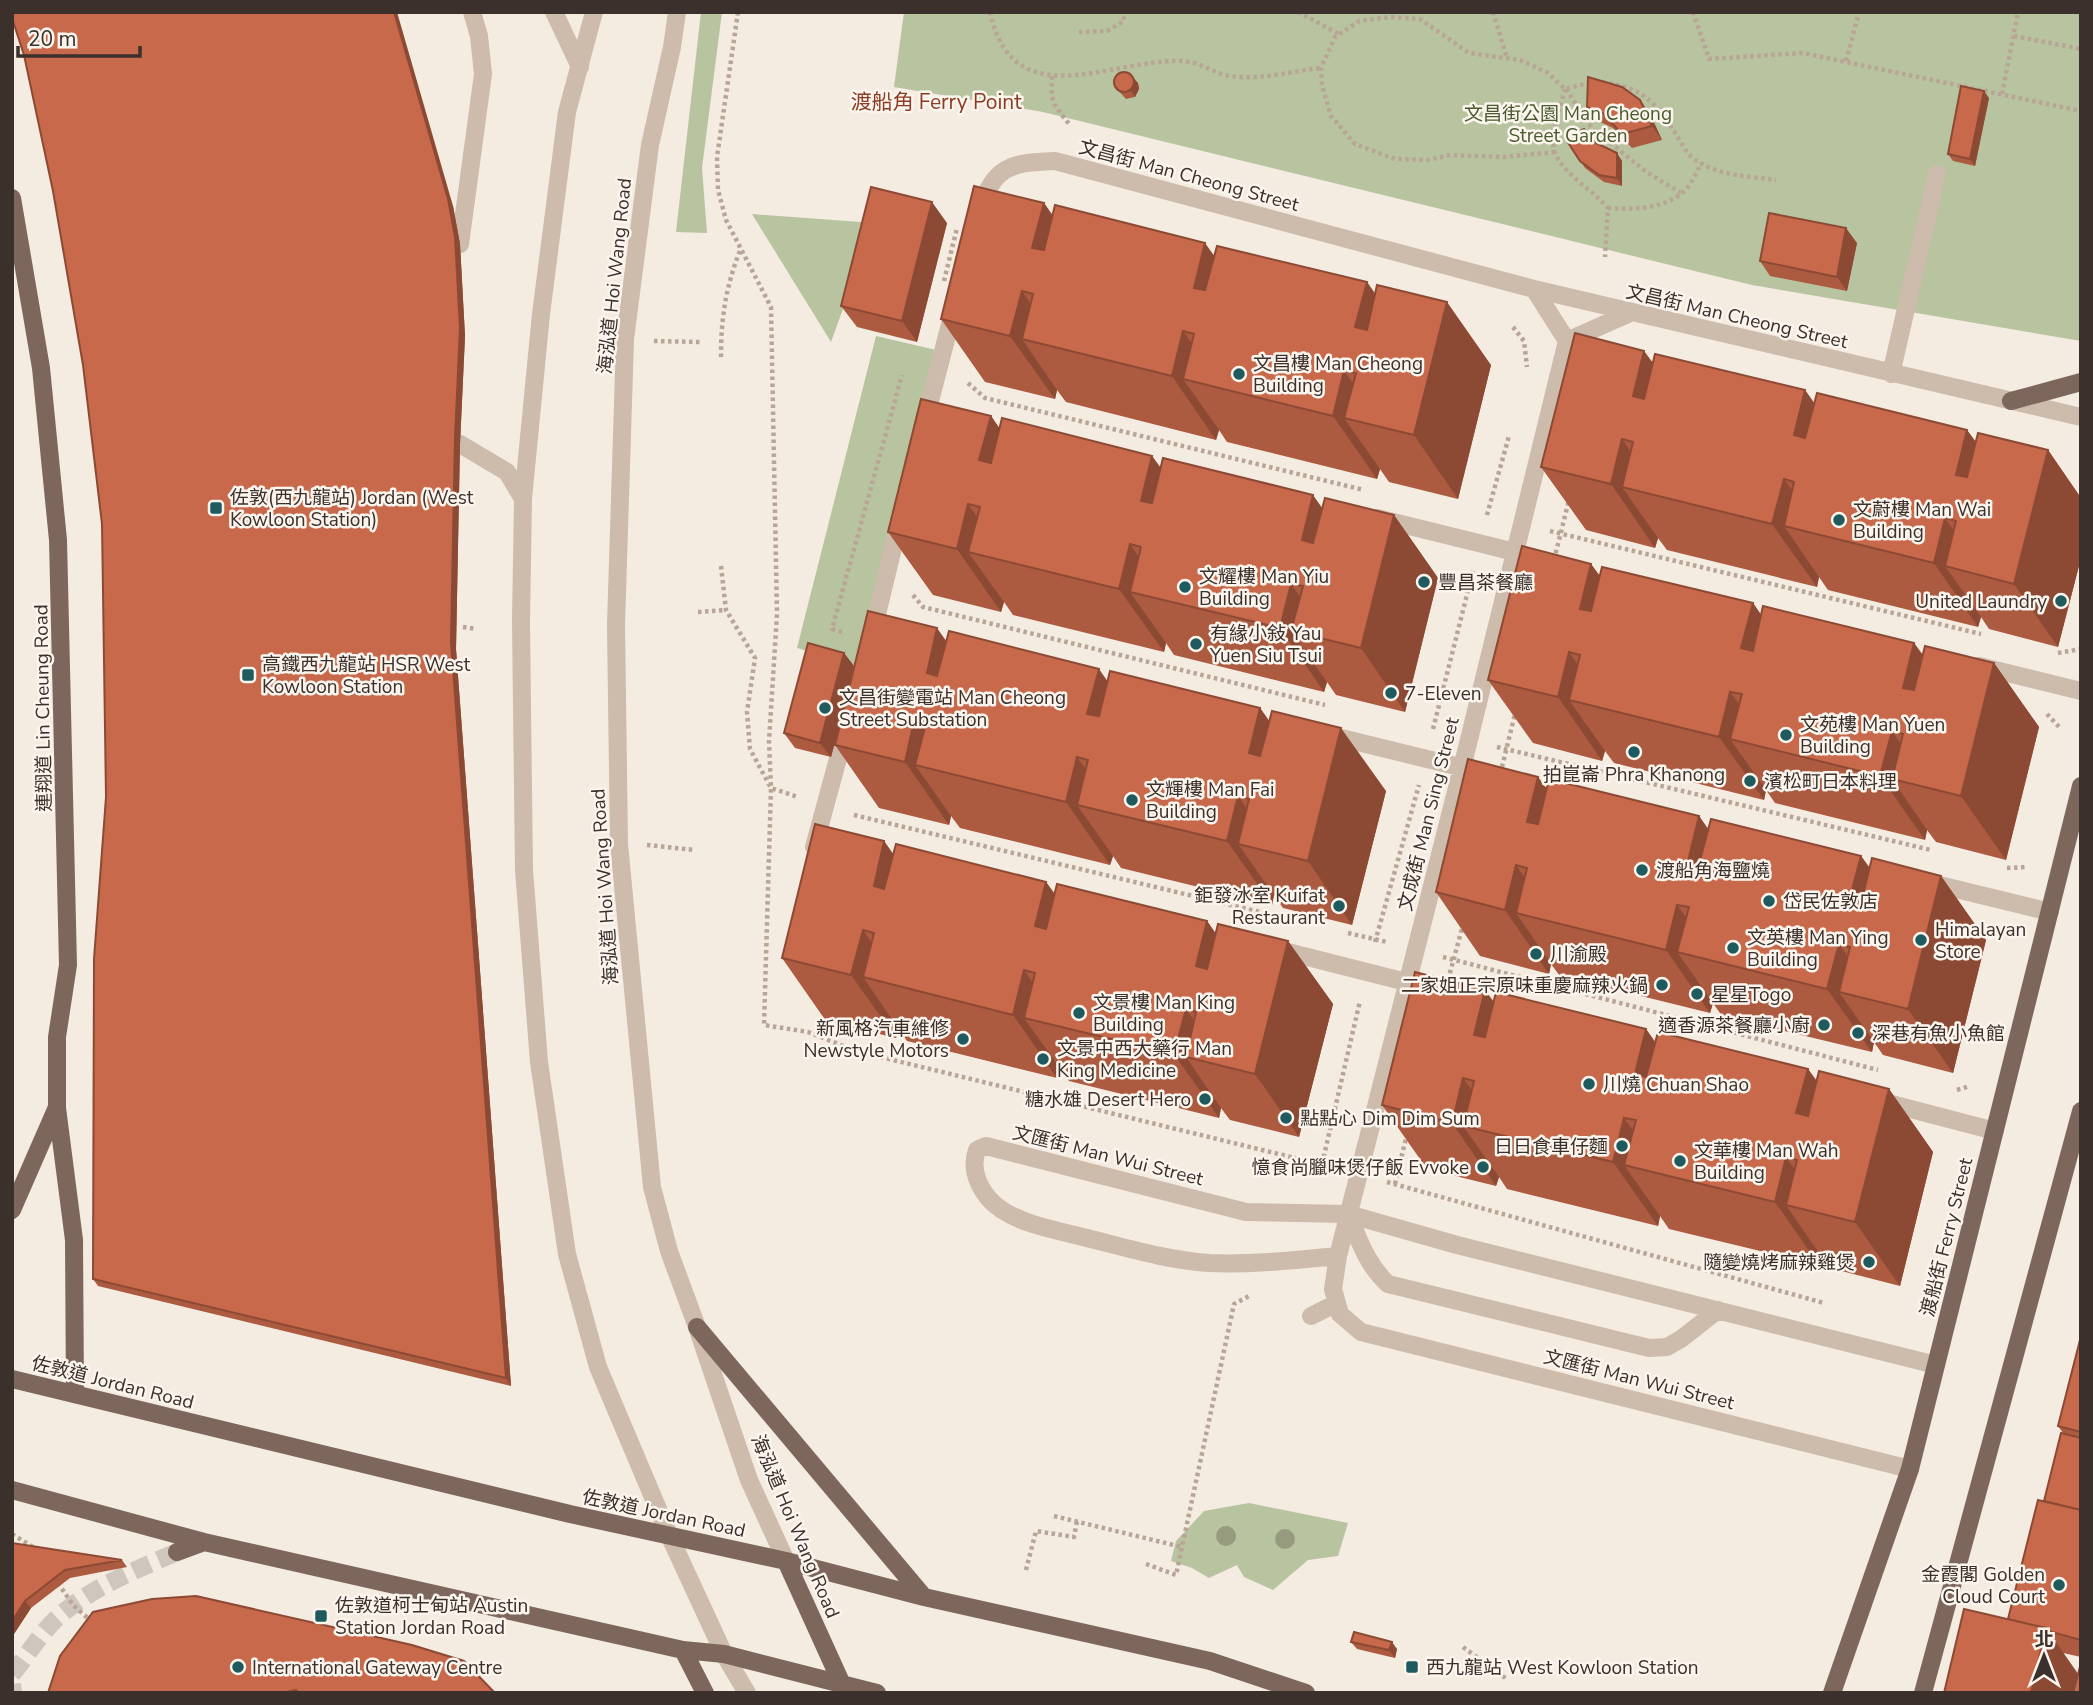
<svg xmlns="http://www.w3.org/2000/svg" width="2093" height="1705" font-family="'Nunito Sans','Noto Sans TC',sans-serif">
<rect width="100%" height="100%" fill="#f4ebe1"/>
<path fill="#b8c4a0" d="M701 12H722L702 168 707 233 676 232Z
M904 12H2081V341L1752 285 1043 112 894 87Z
M752 214 874 223 831 342Z
M876 336 936 350 855 665 797 648Z
M1249 1503 1348 1523 1338 1556 1308 1560 1273 1590 1244 1577 1237 1565 1209 1578 1192 1568 1171 1561 1176 1541 1204 1511Z"/>
<g fill="none" stroke-linecap="round" stroke-linejoin="round">
<path stroke="#cfc6bd" stroke-width="18" stroke-dasharray="18 9" stroke-linecap="butt" d="M12 1674C27 1656 40 1634 57 1618 90 1588 136 1570 177 1552
M12 1684 13 1693"/>
<path stroke="#b9a596" stroke-width="4.5" stroke-dasharray="3.5 3.5" stroke-linecap="butt" d="M738 12 717 157 718 190 726 220 771 307 777 614 769 741 771 788 764 1025 808 1032 856 1051 1332 1167
M990 12C1013 118 1110 59 1180 61 1198 61 1210 71 1225 75 1255 82 1291 71 1321 68
M1298 12 1339 34
M1493 12 1507 58
M1693 12 1709 59 1803 53 2081 111
M1079 32 1107 31 1124 21 1123 12
M2014 36 2081 49
M1846 61 1859 12
M1052 76C1050 103 1054 105 1070 125
M1602 82C1643 87 1656 103 1677 136 1682 143 1686 153 1693 158 1716 176 1748 176 1776 180
M1565 89C1561 105 1549 137 1555 153 1565 176 1593 190 1608 208L1605 257
M1566 89 1591 127 1645 171 1681 193
M2002 94 2018 12
M1555 152 1503 157 1450 155 1428 160 1395 159 1355 144 1331 116 1322 86 1321 68 1335 37 1359 21 1391 17 1420 19 1469 53 1520 60 1548 73 1565 89 1593 82
M1608 208C1634 210 1669 209 1687 188 1693 181 1697 171 1701 163
M944 281 957 228
M1513 327 1524 341 1527 367
M654 341 700 342
M721 357C721 316 726 286 741 248
M968 383 985 398 1364 490
M1487 515 1509 436
M1550 531 1981 634
M1554 560 1569 500
M721 566 726 610 755 658 747 712 750 749 771 788 798 797
M913 595 923 607 1325 705
M698 612 726 610
M463 627 476 629
M842 632 832 629 902 375
M2058 653 2081 649
M2047 714 2061 729
M1433 729 1473 571
M1497 747 1931 850
M1502 767 1515 714
M854 815 1281 917
M647 845 695 850
M2007 868 2027 867
M1348 933 1387 942
M1375 942 1419 785
M1443 957 1878 1070
M1448 980 1463 925
M1957 1090 1970 1086
M1322 1164 1360 1001
M1387 1182 1824 1303
M1395 1184 1407 1134
M1054 1516 1182 1547
M12 1534 36 1549
M1146 1564 1176 1575 1234 1304 1251 1295
M1026 1570 1036 1531 1074 1537 1077 1521
M58 1583 73 1605 91 1621
M1463 1647 1508 1680"/>
<path stroke="#cdbbac" stroke-width="18" d="M554 12 580 67
M594 12 567 112 541 314 523 499 521 622 524 870 539 1062 567 1254 598 1367 669 1535 724 1654 747 1693
M677 12 672 47 650 145 625 339 616 625 619 844 652 1187 669 1251 697 1327 749 1480 786 1561
M979 211C995 165 1010 163 1055 161L1534 289 2081 417
M460 244 483 74 479 36 472 12
M1534 289 1567 341 1462 768 1338 1256 1333 1289 1340 1314 1361 1332 1910 1469
M1567 341 1630 313
M1891 374 1937 174
M924 424 954 309
M460 444 507 472 523 499
M1377 518 1523 554
M872 635 900 519
M1979 666 2081 691
M1329 735 1472 770
M814 847 846 729
M1927 882 2050 912
M1276 949 1418 985
M1880 1101 1995 1131
M1348 1214C1359 1240 1367 1265 1388 1284L1649 1348 1667 1347 1681 1339 1718 1310
M1338 1256C1295 1260 1252 1265 1209 1263 1166 1260 1124 1247 1083 1237 1056 1230 1025 1225 1002 1210 982 1197 969 1172 977 1150L986 1146 1246 1212 1348 1214 1457 1245 1936 1365
M1311 1316 1337 1303"/>
<path stroke="#7d675c" stroke-width="18" d="M12 198 41 368 58 540 68 965 57 1037V1107L12 1210
M2011 401 2081 382
M57 1108 74 1240 75 1394
M697 1327 924 1597
M12 1379 570 1514 786 1561 924 1597 1210 1661 1306 1693
M12 1490 204 1542 683 1650 724 1654 877 1693
M177 1552 204 1542
M786 1561 845 1691
M683 1650 705 1693
M1832 1693 1910 1469 2081 786
M1923 1693 2081 1111"/>
</g>
<g fill="#969b7f">
<circle cx="1226" cy="1536" r="10"/>
<circle cx="1285" cy="1539" r="10"/>
</g>
<path fill="#ac5a40" d="M24 55 453 206 460 244 465 336 460 444 456 649 511 1386 98 1286 93 1279 106 797 102 524 83 365 53 191Z
M1138 83 1139 89 1135 97 1126 99 1115 87Z
M1989 98 1975 166 1953 161 1948 154Z
M1640 100 1650 114 1662 140 1632 148 1613 128 1598 121 1587 107Z
M1565 138 1596 143 1622 161V186L1604 182 1585 168Z
M1044 203 1052 215 1214 256 1367 282 1375 294 1491 365 1458 499 1389 482 1380 469 1377 479 1227 442 1219 430 1216 440 1066 402 1057 390 1055 399 985 382 941 319Z
M947 223 917 342 857 327 841 306Z
M1857 243 1847 291 1770 276 1760 261Z
M1644 351 1653 363 1805 390 1814 403 1967 430 1976 442 2048 450 2081 498V558L2058 647 1989 629 1981 617 1978 627 1828 590 1819 577 1817 587 1667 550 1658 538 1655 548 1586 530 1541 467Z
M991 416 999 428 1152 456 1161 468 1322 508 1394 515 1438 578 1405 712 1336 695 1327 682 1324 692 1174 655 1166 643 1164 652 1013 615 1004 602 1001 612 933 595 888 532Z
M1591 564 1600 576 1753 603 1761 615 1914 643 1923 655 1994 663 2039 727 2006 860 1936 842 1927 830 1925 840 1775 803 1766 790 1764 800 1614 763 1605 751 1602 761 1533 743 1488 680Z
M946 641 1108 681 1260 708 1269 721 1386 791 1352 925 1283 908 1274 895 1272 905 1121 868 1113 856 1110 865 960 828 951 816 949 825 879 808 835 745 846 699 831 757 795 748 784 733 844 653 854 667Z
M1538 777 1547 789 1699 816 1708 829 1861 856 1870 868 1941 876 1986 940 1953 1073 1883 1055 1874 1042 1872 1052 1722 1016 1713 1003 1710 1013 1560 976 1551 964 1549 974 1480 956 1436 892Z
M884 841 893 854 1046 882 1055 894 1207 921 1216 934 1288 941 1333 1004 1299 1137 1230 1120 1221 1108 1219 1118 1069 1081 1060 1068 1057 1078 907 1041 898 1028 896 1038 826 1021 782 958Z
M1485 990 1494 1002 1646 1029 1655 1042 1808 1069 1817 1081 1889 1089 1933 1152 1900 1286 1830 1268 1821 1256 1819 1265 1669 1229 1660 1216 1658 1226 1507 1189 1499 1177 1496 1186 1427 1169 1382 1105Z
M2081 1336V1657L2063 1653 2081 1693 2008 1619 2044 1501 2063 1433 2058 1426Z
M12 1543 122 1560 127 1567 70 1578 31 1608 12 1637Z
M1351 1642 1397 1649 1395 1658 1357 1649Z"/>
<path fill="#8c4a34" d="M394 12H397L453 206 460 244 465 336 460 444 456 649 511 1386 506 1378 451 642Z
M1132 76 1138 83 1139 89 1135 97 1130 90Z
M1984 91 1989 98 1975 166 1970 159Z
M1640 100 1650 114 1662 140 1652 126Z
M1617 153 1622 161V186L1617 178Z
M932 202 947 223 917 342 902 321Z
M1044 203 1088 266 1032 248Z
M1846 228 1857 243 1847 291 1837 277Z
M1205 243 1250 306 1194 288Z
M1367 282 1411 346 1355 327Z
M1022 291 1062 349 1022 339 1057 390 1055 399 1010 336Z
M1447 302 1491 365 1458 499 1414 435Z
M1183 331 1223 389 1183 379 1219 430 1216 440 1172 376Z
M1644 351 1689 414 1633 396Z
M1344 371 1385 428 1344 418 1380 469 1377 479 1333 416Z
M1805 390 1850 454 1794 435Z
M991 416 1035 479 979 460Z
M1967 430 2012 493 1956 475Z
M1622 439 1662 497 1622 487 1658 538 1655 548 1611 484Z
M2048 450 2081 498V558L2058 647 2014 584Z
M1152 456 1196 519 1141 501Z
M1784 479 1824 536 1784 526 1819 577 1817 587 1772 524Z
M1313 495 1358 559 1302 540Z
M968 504 1009 562 968 552 1004 602 1001 612 957 549Z
M1394 515 1438 578 1405 712 1361 648Z
M1945 518 1986 576 1945 566 1981 617 1978 627 1934 563Z
M1130 544 1170 602 1130 592 1166 643 1164 652 1119 589Z
M1591 564 1636 627 1580 609Z
M1291 584 1331 641 1291 631 1327 682 1324 692 1280 628Z
M1753 603 1797 667 1741 648Z
M937 628 982 692 927 673Z
M1914 643 1958 706 1903 688Z
M1569 652 1609 710 1569 700 1605 751 1602 761 1558 697Z
M844 653 855 667 831 757 820 743Z
M1994 663 2039 727 2006 860 1961 796Z
M1099 669 1143 732 1087 714Z
M1730 692 1771 749 1730 739 1766 790 1764 800 1719 737Z
M1260 708 1305 772 1249 753Z
M915 717 956 775 915 765 951 816 949 825 905 762Z
M1341 728 1386 791 1352 925 1308 861Z
M1892 731 1932 789 1892 779 1927 830 1925 840 1880 776Z
M1077 757 1117 814 1077 805 1113 856 1110 865 1066 802Z
M1538 777 1583 840 1527 822Z
M1238 796 1278 854 1238 844 1274 895 1272 905 1227 841Z
M1699 816 1744 880 1688 861Z
M884 841 929 905 874 886Z
M1861 856 1905 919 1849 901Z
M1516 865 1556 923 1516 913 1551 964 1549 974 1505 910Z
M1941 876 1986 940 1953 1073 1908 1009Z
M1046 882 1090 945 1035 926Z
M1677 905 1718 962 1677 952 1713 1003 1710 1013 1666 950Z
M1207 921 1251 984 1196 966Z
M863 930 903 988 863 977 898 1028 896 1038 851 975Z
M1288 941 1333 1004 1299 1137 1255 1074Z
M1839 944 1879 1002 1839 992 1874 1042 1872 1052 1827 989Z
M1024 970 1064 1027 1024 1018 1060 1068 1057 1078 1013 1015Z
M1485 990 1529 1053 1474 1035Z
M1186 1009 1226 1067 1186 1057 1221 1108 1219 1118 1174 1054Z
M1646 1029 1691 1093 1635 1074Z
M1808 1069 1852 1132 1796 1113Z
M1463 1078 1503 1136 1463 1126 1499 1177 1496 1186 1452 1123Z
M1889 1089 1933 1152 1900 1286 1855 1222Z
M1624 1118 1664 1175 1624 1165 1660 1216 1658 1226 1613 1162Z
M1786 1157 1826 1215 1786 1205 1821 1256 1819 1265 1775 1202Z
M25 1601 31 1608 12 1637V1621Z
M2046 1628 2081 1678V1693H2031Z
M1392 1642 1397 1649 1395 1658 1389 1650Z"/>
<path fill="#c8694b" stroke="#8c4a34" stroke-width="2" d="M12 12H394L448 199 455 237 460 328 455 437 451 642 506 1378 93 1279 94 959 106 797 102 524 83 365 53 191 24 55 12 18Z
M1114 82a10 10 0 1 1 20 0a10 10 0 1 1-20 0Z
M1588 77 1622 87 1640 100 1652 126 1622 134 1603 113 1587 107Z
M1961 86 1984 91 1970 159 1948 154Z
M1584 129 1596 143 1617 153V178L1599 175 1580 161 1565 138Z
M974 186 1044 203 1032 248 1044 250 1055 205 1205 243 1194 288 1205 290 1217 246 1367 282 1355 327 1367 330 1377 285 1447 302 1414 435 1344 418 1356 373 1344 371 1333 416 1183 379 1194 334 1183 331 1172 376 1022 339 1033 294 1022 291 1010 336 941 319Z
M871 187 932 202 902 321 841 306Z
M1769 213 1846 228 1837 277 1760 261Z
M1575 333 1644 351 1633 396 1644 399 1655 354 1805 390 1794 435 1805 438 1817 393 1967 430 1956 475 1967 477 1978 433 2048 450 2014 584 1945 566 1956 521 1945 518 1934 563 1784 526 1794 482 1784 479 1772 524 1622 487 1633 442 1622 439 1611 484 1541 467Z
M921 399 991 416 979 460 991 463 1002 418 1152 456 1141 501 1152 503 1163 458 1313 495 1302 540 1313 543 1325 498 1394 515 1361 648 1291 631 1303 586 1291 584 1280 628 1130 592 1141 547 1130 544 1119 589 968 552 980 507 968 504 957 549 888 532Z
M1522 546 1591 564 1580 609 1591 611 1602 567 1753 603 1741 648 1753 651 1763 606 1914 643 1903 688 1914 690 1925 646 1994 663 1961 796 1892 779 1903 734 1892 731 1880 776 1730 739 1742 694 1730 692 1719 737 1569 700 1580 655 1569 652 1558 697 1488 680Z
M868 611 937 628 927 673 937 676 949 631 1099 669 1087 714 1099 716 1110 671 1260 708 1249 753 1260 756 1272 711 1341 728 1308 861 1238 844 1249 799 1238 796 1227 841 1077 805 1088 760 1077 757 1066 802 915 765 927 720 915 717 905 762 835 745Z
M808 643 844 653 820 743 784 733Z
M1468 759 1538 777 1527 822 1538 824 1549 779 1699 816 1688 861 1699 864 1711 819 1861 856 1849 901 1861 903 1872 858 1941 876 1908 1009 1839 992 1850 947 1839 944 1827 989 1677 952 1689 907 1677 905 1666 950 1516 913 1527 868 1516 865 1505 910 1436 892Z
M815 824 884 841 874 886 884 889 896 844 1046 882 1035 926 1046 929 1057 884 1207 921 1196 966 1207 969 1218 924 1288 941 1255 1074 1186 1057 1196 1012 1186 1009 1174 1054 1024 1018 1035 973 1024 970 1013 1015 863 977 874 933 863 930 851 975 782 958Z
M1415 972 1485 990 1474 1035 1485 1037 1496 992 1646 1029 1635 1074 1646 1077 1658 1032 1808 1069 1796 1113 1808 1116 1819 1071 1889 1089 1855 1222 1786 1205 1797 1160 1786 1157 1775 1202 1624 1165 1636 1120 1624 1118 1613 1162 1463 1126 1474 1081 1463 1078 1452 1123 1382 1105Z
M2081 1336V1432L2058 1426Z
M2061 1433 2081 1438V1510L2044 1501Z
M2038 1500 2081 1510V1640L2048 1631 2046 1628 2008 1619Z
M12 1543 122 1560 65 1570 25 1601 12 1621Z
M196 1596 412 1645 464 1661 495 1693H299L296 1690 282 1693H48L60 1656 93 1612 152 1599Z
M1964 1609 2046 1628 2031 1693H1944Z
M1354 1632 1392 1642 1389 1650 1351 1642Z
M2081 1663V1693H2073Z
M296 1690 299 1693H282Z"/>
<g fill="#1f5a5e" stroke="#fbf5ee" stroke-width="2.5">
<circle cx="1239" cy="374" r="7"/>
<rect x="209" y="501" width="14" height="14" rx="3.5"/>
<circle cx="1839" cy="520" r="7"/>
<circle cx="1424" cy="582" r="7"/>
<circle cx="1185" cy="587" r="7"/>
<circle cx="2061" cy="601" r="7"/>
<circle cx="1196" cy="644" r="7"/>
<rect x="241" y="668" width="14" height="14" rx="3.5"/>
<circle cx="1391" cy="693" r="7"/>
<circle cx="825" cy="708" r="7"/>
<circle cx="1786" cy="735" r="7"/>
<circle cx="1634" cy="752" r="7"/>
<circle cx="1750" cy="781" r="7"/>
<circle cx="1132" cy="800" r="7"/>
<circle cx="1642" cy="870" r="7"/>
<circle cx="1769" cy="901" r="7"/>
<circle cx="1339" cy="906" r="7"/>
<circle cx="1921" cy="940" r="7"/>
<circle cx="1733" cy="948" r="7"/>
<circle cx="1536" cy="954" r="7"/>
<circle cx="1662" cy="985" r="7"/>
<circle cx="1697" cy="994" r="7"/>
<circle cx="1079" cy="1013" r="7"/>
<circle cx="1824" cy="1025" r="7"/>
<circle cx="1858" cy="1033" r="7"/>
<circle cx="963" cy="1039" r="7"/>
<circle cx="1043" cy="1059" r="7"/>
<circle cx="1589" cy="1084" r="7"/>
<circle cx="1205" cy="1099" r="7"/>
<circle cx="1286" cy="1118" r="7"/>
<circle cx="1622" cy="1146" r="7"/>
<circle cx="1680" cy="1161" r="7"/>
<circle cx="1483" cy="1167" r="7"/>
<circle cx="1869" cy="1262" r="7"/>
<circle cx="2059" cy="1585" r="7"/>
<rect x="314" y="1609" width="14" height="14" rx="3.5"/>
<circle cx="238" cy="1667" r="7"/>
<rect x="1405" y="1660" width="14" height="14" rx="3.5"/>
</g>
<g text-anchor="middle" stroke-width="5" stroke-linejoin="round" paint-order="stroke">
<g font-size="19" fill="#4a5a2e" stroke="#fbf5ee">
<text x="1568" y="120">文昌街公園 Man Cheong<tspan x="1568" dy="22">Street Garden</tspan></text>
</g>
<g font-size="19" fill="#3b302b" stroke="#fbf5ee">
<text transform="translate(1189 175) rotate(15)" y="7">文昌街 Man Cheong Street</text>
<text transform="translate(614 276) rotate(-84)" y="7">海泓道 Hoi Wang Road</text>
<text transform="translate(1737 316) rotate(13)" y="7">文昌街 Man Cheong Street</text>
<text transform="translate(42 708) rotate(-91)" y="7">連翔道 Lin Cheung Road</text>
<text transform="translate(1428 814) rotate(-76)" y="7">文成街 Man Sing Street</text>
<text transform="translate(604 887) rotate(-94)" y="7">海泓道 Hoi Wang Road</text>
<text transform="translate(1108 1155) rotate(14)" y="7">文匯街 Man Wui Street</text>
<text transform="translate(1946 1237) rotate(-76)" y="7">渡船街 Ferry Street</text>
<text transform="translate(1639 1379) rotate(14)" y="7">文匯街 Man Wui Street</text>
<text transform="translate(113 1382) rotate(14)" y="7">佐敦道 Jordan Road</text>
<text transform="translate(664 1513) rotate(12)" y="7">佐敦道 Jordan Road</text>
<text transform="translate(796 1526) rotate(67)" y="7">海泓道 Hoi Wang Road</text>
</g>
<g font-size="19" fill="#3b302b" stroke="#fbf5ee" text-anchor="start">
<text x="1253" y="370">文昌樓 Man Cheong<tspan x="1253" dy="22">Building</tspan></text>
<text x="230" y="504">佐敦(西九龍站) Jordan (West<tspan x="230" dy="22">Kowloon Station)</tspan></text>
<text x="1853" y="516">文蔚樓 Man Wai<tspan x="1853" dy="22">Building</tspan></text>
<text x="1199" y="583">文耀樓 Man Yiu<tspan x="1199" dy="22">Building</tspan></text>
<text x="1438" y="589">豐昌茶餐廳</text>
<text x="2047" y="608" text-anchor="end">United Laundry</text>
<text x="1210" y="640">有緣小敍 Yau<tspan x="1210" dy="22">Yuen Siu Tsui</tspan></text>
<text x="262" y="671">高鐵西九龍站 HSR West<tspan x="262" dy="22">Kowloon Station</tspan></text>
<text x="1405" y="700">7-Eleven</text>
<text x="839" y="704">文昌街變電站 Man Cheong<tspan x="839" dy="22">Street Substation</tspan></text>
<text x="1800" y="731">文苑樓 Man Yuen<tspan x="1800" dy="22">Building</tspan></text>
<text x="1634" y="781" text-anchor="middle">拍崑崙 Phra Khanong</text>
<text x="1764" y="788">濱松町日本料理</text>
<text x="1146" y="796">文輝樓 Man Fai<tspan x="1146" dy="22">Building</tspan></text>
<text x="1656" y="877">渡船角海鹽燒</text>
<text x="1325" y="902" text-anchor="end">鉅發冰室 Kuifat<tspan x="1325" dy="22">Restaurant</tspan></text>
<text x="1783" y="908">岱民佐敦店</text>
<text x="1935" y="936">Himalayan<tspan x="1935" dy="22">Store</tspan></text>
<text x="1747" y="944">文英樓 Man Ying<tspan x="1747" dy="22">Building</tspan></text>
<text x="1550" y="961">川渝殿</text>
<text x="1648" y="992" text-anchor="end">二家姐正宗原味重慶麻辣火鍋</text>
<text x="1711" y="1001">星星Togo</text>
<text x="1093" y="1009">文景樓 Man King<tspan x="1093" dy="22">Building</tspan></text>
<text x="1810" y="1032" text-anchor="end">適香源茶餐廳小廚</text>
<text x="949" y="1035" text-anchor="end">新風格汽車維修<tspan x="949" dy="22">Newstyle Motors</tspan></text>
<text x="1872" y="1040">深巷有魚小魚館</text>
<text x="1057" y="1055">文景中西大藥行 Man<tspan x="1057" dy="22">King Medicine</tspan></text>
<text x="1603" y="1091">川燒 Chuan Shao</text>
<text x="1191" y="1106" text-anchor="end">糖水雄 Desert Hero</text>
<text x="1300" y="1125">點點心 Dim Dim Sum</text>
<text x="1608" y="1153" text-anchor="end">日日食車仔麵</text>
<text x="1694" y="1157">文華樓 Man Wah<tspan x="1694" dy="22">Building</tspan></text>
<text x="1469" y="1174" text-anchor="end">憶食尚臘味煲仔飯 Evvoke</text>
<text x="1855" y="1269" text-anchor="end">隨變燒烤麻辣雞煲</text>
<text x="2045" y="1581" text-anchor="end">金霞閣 Golden<tspan x="2045" dy="22">Cloud Court</tspan></text>
<text x="335" y="1612">佐敦道柯士甸站 Austin<tspan x="335" dy="22">Station Jordan Road</tspan></text>
<text x="252" y="1674">International Gateway Centre</text>
<text x="1426" y="1674">西九龍站 West Kowloon Station</text>
</g>
<g font-size="21" fill="#8c3b22" stroke="#fbf5ee">
<text x="936" y="109">渡船角 Ferry Point</text>
</g>
</g>
<rect width="2093" height="1705" fill="none" stroke="#3b302b" stroke-width="28"/>
<g transform="translate(2044 1656)" stroke="#fbf5ee" stroke-width="5" paint-order="stroke">
<path d="M0-5L12 26L0 18L-12 26Z" fill="#3b302b"/>
<text y="-10" font-size="19" font-weight="bold" text-anchor="middle" fill="#3b302b">北</text>
</g>
<path d="M18 46v10h122v-10" fill="none" stroke="#3b302b" stroke-width="3.5"/>
<text x="28" y="46" font-size="21" fill="#3b302b" stroke="#fbf5ee" stroke-width="5" paint-order="stroke">20 m</text>
</svg>
